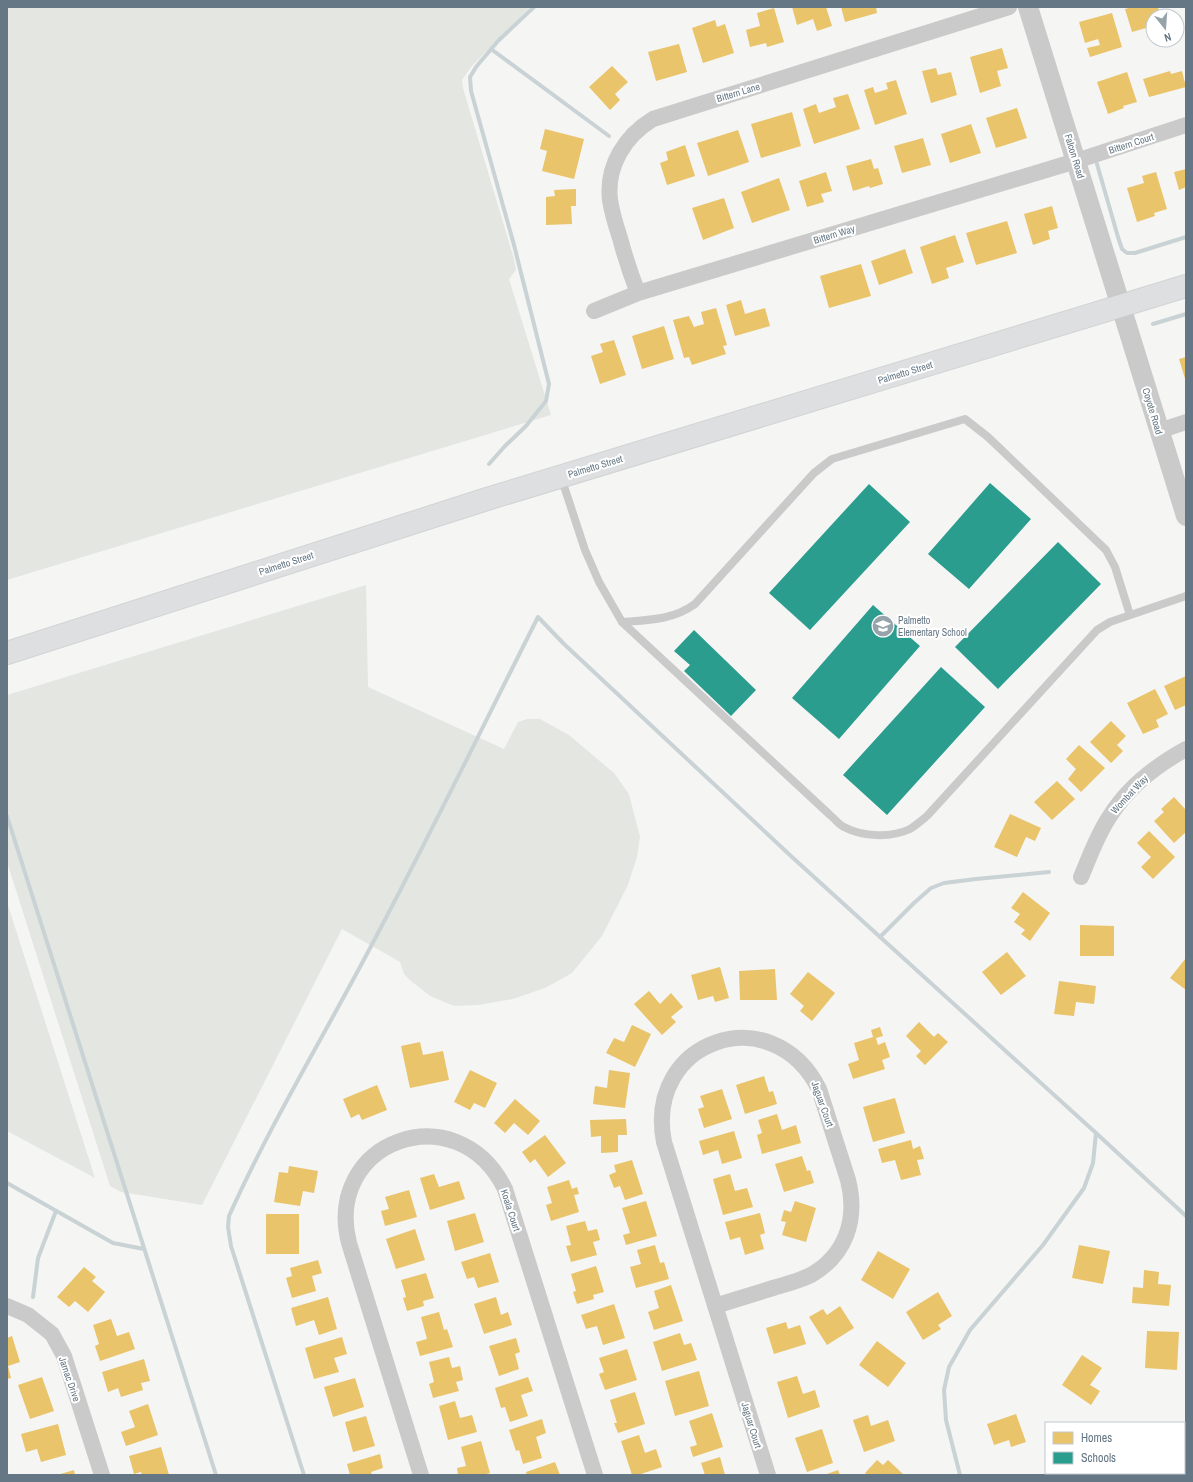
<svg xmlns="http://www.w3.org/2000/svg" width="1193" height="1482" font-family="'Archivo Narrow',sans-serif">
<rect width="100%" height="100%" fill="#f5f5f4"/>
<path fill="#e4e7e1" d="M7 7H530L472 66 462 80 463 88 514 259 516 270 509 279 551 415 7 580Z
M366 585 368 687 504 749 518 722 527 719H540L569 735 614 773 629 794 640 837 637 857 628 885 602 936 572 973 545 988 513 999 478 1005 454 1006 430 996 411 981 404 974 400 962 342 929 202 1205 121 1192 110 1186 7 862V695Z
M7 902 95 1178 7 1131Z"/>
<path fill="#e9c46a" d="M792 7H826L832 26 817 31 813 19 797 25Z
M841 7H876L877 13 845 22Z
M1132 7H1158L1160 16H1153V26L1132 32 1125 9Z
M774 8 784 42 767 47 766 43 750 47 746 30 760 26 757 13Z
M1112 13 1122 47 1090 57 1087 48 1100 45 1098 39 1085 43 1079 22Z
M715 20 717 27 725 24 734 53 703 63 692 28Z
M679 44 687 72 656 81 648 52Z
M1002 48 1008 68 997 71 1001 86 980 93 970 57Z
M612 66 628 82 615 94 620 100 610 110 589 87Z
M936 68 938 75 951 72 957 95 931 103 922 71Z
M1170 71 1171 74 1182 71 1186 87 1149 97 1143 79Z
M1127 72 1137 102 1123 106 1124 108 1108 114 1097 82Z
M896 80 907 114 875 125 864 90 873 87 875 93 888 89 886 83Z
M848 94 860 129 814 144 803 109 816 104 819 113 836 107 833 98Z
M1017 108 1027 138 996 148 986 118Z
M792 112 801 146 761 158 751 124Z
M971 124 981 153 950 163 941 134Z
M545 129 584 139 574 179 542 171 547 151 540 149Z
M738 130 749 162 708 176 697 143Z
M923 138 931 165 902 173 894 146Z
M685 145 695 176 667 185 660 163 668 160 666 152Z
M871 159 874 169 878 168 883 184 870 188 869 186 853 191 846 166Z
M1186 169V187L1179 190 1174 172Z
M826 172 832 191 821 194 824 202 807 207 799 181Z
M1156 172 1167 209 1154 213 1155 216 1137 222 1127 188 1144 183 1142 176Z
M779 178 790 210 752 223 741 192Z
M576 189V206H571L572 224 546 225V197L555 196 554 190Z
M724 198 734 228 703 240 692 208Z
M1052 206 1058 228 1048 231 1050 239 1033 245 1024 214Z
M1007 221 1017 253 976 265 966 233Z
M955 235 964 262 946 268 949 278 932 284 920 247Z
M905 249 913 273 879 285 871 261Z
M861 264 871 296 829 308 820 276Z
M741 300 745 314 765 308 770 326 735 336 726 305Z
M716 308 727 345 723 346 726 354 692 365 689 357 684 358 673 320 689 316 694 327 704 324 701 312Z
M664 326 674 359 642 369 632 336Z
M614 340 626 375 600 384 591 356 603 352 600 344Z
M1186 357V382L1179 359Z
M1186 676V705L1175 710 1164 686Z
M1155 689 1168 714 1156 720 1159 727 1143 734 1127 703Z
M1111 721 1126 736 1117 745 1123 751 1111 763 1090 742Z
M1079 745 1105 768 1081 792 1068 779 1076 769 1066 759Z
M1057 781 1075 799 1052 820 1034 802Z
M1174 797 1186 810V832L1174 843 1154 821 1164 812 1161 809Z
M1010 814 1041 828 1035 841 1026 837 1017 857 994 847Z
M1149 831 1175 857 1153 879 1141 867 1151 857 1137 843Z
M1023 892 1050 913 1030 941 1021 934 1025 930 1014 922 1020 914 1011 908Z
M1080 925 1114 926V956H1080Z
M1007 952 1026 976 1001 995 982 972Z
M1186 958V990L1170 978Z
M720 967 729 998 715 1002 713 996 698 1000 691 975Z
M775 969 777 1000H740L739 971Z
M808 972 835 993 812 1021 800 1011 804 1006 790 994Z
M1059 981 1096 986 1094 1004 1076 1002 1074 1016 1054 1014Z
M649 991 660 1004 671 993 683 1007 671 1017 676 1022 662 1035 634 1004Z
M919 1022 934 1037 938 1033 948 1042 925 1065 916 1056 921 1051 906 1036Z
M632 1025 651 1034 635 1067 606 1053 614 1038 624 1042Z
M880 1027 883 1036 876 1038 878 1045 885 1042 890 1057 882 1060 885 1069 853 1079 848 1064 859 1060 854 1043 873 1037 871 1030Z
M420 1042 423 1055 443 1051 449 1080 410 1088 401 1046Z
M470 1070 497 1083 485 1108 474 1103 470 1110 454 1102Z
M609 1070 630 1073 625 1108 593 1104 595 1086 607 1088Z
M764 1076 769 1092 773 1091 777 1104 745 1114 736 1085Z
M377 1085 387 1110 362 1120 359 1114 351 1118 343 1099Z
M722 1089 732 1119 704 1128 698 1109 704 1107 700 1096Z
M895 1098 905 1133 873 1142 863 1107Z
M515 1099 540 1121 528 1135 514 1123 505 1133 494 1123Z
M777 1114 782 1130 796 1125 801 1143 762 1154 757 1135 762 1133 758 1120Z
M626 1119 627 1135H618V1152L601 1153V1136L591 1137 590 1120Z
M734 1131 742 1158 722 1164 718 1150 703 1155 699 1141Z
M545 1135 566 1163 548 1177 535 1159 530 1163 522 1152Z
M911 1140 913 1149 920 1146 924 1159 917 1160 921 1175 901 1180 895 1160 882 1163 878 1149Z
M802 1156 807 1171 810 1170 814 1183 784 1192 775 1164Z
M632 1160 643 1194 625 1200 620 1186 614 1188 609 1175 616 1172 614 1165Z
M289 1166 318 1171 314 1193 303 1191 300 1206 274 1202 279 1172 288 1173Z
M434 1174 439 1187 459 1181 465 1199 430 1210 420 1178Z
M730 1174 735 1191 747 1188 753 1207 723 1215 713 1179Z
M569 1180 572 1189 577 1187 579 1194 574 1195 579 1212 551 1221 546 1205 552 1203 547 1187Z
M409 1190 417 1217 385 1226 381 1211 389 1209 385 1197Z
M646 1201 657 1236 626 1245 623 1235 630 1233 622 1208Z
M795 1201 816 1208 806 1242 782 1235 786 1222 781 1221 784 1210 791 1212Z
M475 1213 484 1242 455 1251 447 1221Z
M760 1213 765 1233 760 1235 764 1249 745 1255 740 1237 730 1240 725 1222Z
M266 1214H299V1254H266Z
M585 1221 588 1231 597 1229 600 1240 593 1242 597 1255 571 1262 566 1246 571 1245 566 1226Z
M415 1229 425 1260 396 1269 386 1239Z
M655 1245 660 1263 664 1262 669 1279 636 1288 630 1267 641 1264 637 1250Z
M1079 1245 1110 1251 1103 1284 1072 1278Z
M878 1251 910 1269 893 1299 861 1280Z
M490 1253 499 1282 478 1288 474 1277 467 1279 461 1262Z
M318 1260 322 1273 312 1276 316 1291 292 1298 286 1278 292 1276 290 1268Z
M596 1266 604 1292 593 1295 594 1299 577 1304 573 1292 576 1291 571 1274Z
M84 1267 96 1277 92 1281 105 1292 88 1312 75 1301 69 1307 57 1297Z
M1144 1270 1159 1272 1158 1284 1171 1285 1169 1306 1132 1303 1133 1287 1143 1288Z
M426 1273 434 1298 423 1301 424 1306 407 1311 403 1298 406 1297 401 1280Z
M671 1285 683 1321 654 1330 648 1312 659 1308 654 1291Z
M938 1292 952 1316 938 1325 941 1329 923 1340 906 1312Z
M328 1297 337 1329 319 1335 314 1320 296 1326 291 1308Z
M496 1297 501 1315 508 1312 512 1325 484 1334 474 1304Z
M614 1304 625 1338 603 1345 597 1326 586 1329 581 1315Z
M840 1306 854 1328 827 1345 809 1317 823 1309 827 1315Z
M439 1312 444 1330 447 1329 453 1347 420 1356 416 1342 427 1339 421 1317Z
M111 1319 117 1336 129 1332 135 1349 100 1361 95 1346 99 1344 93 1325Z
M786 1322 788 1329 800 1325 806 1344 774 1354 766 1328Z
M1147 1331 1179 1332 1177 1370 1145 1368Z
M680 1333 684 1345 691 1343 697 1360 662 1371 653 1342Z
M12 1336 20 1362 8 1366 11 1378 7 1379V1338Z
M342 1337 347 1354 334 1358 339 1372 314 1379 305 1348Z
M516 1338 520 1352 515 1354 519 1369 499 1376 489 1346Z
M877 1341 906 1363 888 1387 859 1365Z
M627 1349 637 1380 605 1390 599 1374 604 1372 599 1358Z
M1082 1355 1102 1368 1090 1385 1100 1391 1091 1405 1062 1385Z
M449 1357 452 1368 460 1366 463 1380 456 1382 459 1391 433 1398 429 1384 434 1382 429 1362Z
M144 1359 150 1381 141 1383 143 1390 121 1397 118 1388 108 1392 102 1372Z
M699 1371 709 1406 675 1416 665 1381Z
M797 1376 803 1394 815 1390 820 1407 788 1418 777 1382Z
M42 1377 54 1411 30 1419 18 1385Z
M528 1377 533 1391 521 1395 528 1416 510 1422 505 1407 501 1408 495 1388Z
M355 1378 364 1407 333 1417 324 1387Z
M635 1392 645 1424 618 1433 614 1423H617L610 1400Z
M455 1401 460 1418 472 1415 477 1432 448 1440 439 1406Z
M148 1404 158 1435 126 1446 121 1432 135 1427 129 1411Z
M712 1413 723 1447 693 1457 690 1447 697 1445 689 1421Z
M1016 1414 1026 1442 1011 1447 1009 1440 994 1445 987 1424Z
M868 1415 871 1426 888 1420 895 1441 864 1452 853 1420Z
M366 1416 375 1446 353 1452 345 1422Z
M542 1419 546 1433 536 1437 542 1458 523 1464 519 1450 516 1451 509 1430Z
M58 1424 66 1455 41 1462 37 1449 26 1452 21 1434Z
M822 1429 833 1463 807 1472 795 1438Z
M639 1435 645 1453 656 1449 662 1467 638 1475H632L621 1441Z
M481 1441 490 1473 483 1475H458L457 1468 466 1466 461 1447Z
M161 1447 169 1475H142L141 1472 134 1474 129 1456Z
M380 1454 383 1468 371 1472 372 1475H350L347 1464Z
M720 1457 725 1475H705L701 1463Z
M877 1460 883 1465 888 1460 904 1475H867L865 1473Z
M555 1462 560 1475H527L526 1472Z
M74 1470 75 1475H57Z
M838 1470 840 1475H824Z"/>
<path fill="#2a9d8f" d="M990 483 1031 519 969 589 928 554Z
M869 484 910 522 810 630 769 593Z
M1058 542 1101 584 998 689 955 647Z
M873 605 920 646 839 739 792 698Z
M694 630 756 690 731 716 684 671 690 665 674 651Z
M941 667 985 707 887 815 843 775Z"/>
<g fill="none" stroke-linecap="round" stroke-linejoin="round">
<path stroke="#c9d2d4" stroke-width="4" d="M491 49 609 136
M1097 164 1118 237 1122 249 1127 253H1135L1186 237
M1153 324 1186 314
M489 464 505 446 526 426 546 401 549 384 514 245 471 91 470 77 476 67 498 41 534 7
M7 816 216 1475
M880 937 914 903 931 888 944 883 976 879 1049 872
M7 1183 113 1243 144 1249
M33 1297 38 1258 56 1211
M304 1475 231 1246 228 1227 229 1216C273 1118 330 1026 379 931 434 827 485 722 538 617L564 644 792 857 1096 1133 1186 1216
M960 1475 946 1420 944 1390 949 1367 970 1330 1043 1245 1084 1188 1093 1163 1096 1133"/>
<g stroke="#d2d3d4" stroke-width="24">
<path id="secondary" d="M7 653 487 499 1186 286"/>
</g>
<path stroke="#cacacb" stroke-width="8" d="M561 477 585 550 599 582 622 622 830 815C835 819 839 825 844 827 863 837 891 838 910 829 916 825 922 820 927 816L1097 630 1110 622 1186 596
M622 622C649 620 673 620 695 604L814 473 832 459 965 419 988 437 1106 550 1115 567 1130 615"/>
<path stroke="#cacacb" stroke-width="16" d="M638 293C631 275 625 257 620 238 616 226 612 213 610 200 606 166 625 136 653 119L1009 7
M594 311 638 293 1076 161 1186 125
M1159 431 1186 422
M1081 877C1090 856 1097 835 1110 816 1128 787 1157 765 1186 749
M7 1306 28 1315 52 1334 64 1356 102 1475
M715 1306C734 1300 754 1294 773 1288 786 1284 799 1281 811 1275 846 1255 858 1219 848 1180L819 1089C772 996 644 1040 664 1142L768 1475
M1184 1450 1186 1451
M421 1475 349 1243C323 1141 457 1092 505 1189L595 1475"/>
<path stroke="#cacacb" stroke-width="20" d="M1028 7 1186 516"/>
<use href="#secondary" stroke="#dedfe0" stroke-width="22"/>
</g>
<defs>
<g id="school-disc" transform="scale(1.15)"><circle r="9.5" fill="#97a3ab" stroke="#fff"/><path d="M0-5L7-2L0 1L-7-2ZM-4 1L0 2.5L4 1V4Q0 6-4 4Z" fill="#fff"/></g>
</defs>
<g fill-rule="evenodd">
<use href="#school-disc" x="883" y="626"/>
</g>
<g text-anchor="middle" stroke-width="4" stroke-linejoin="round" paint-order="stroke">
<g font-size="10" fill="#657784" stroke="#fff">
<text transform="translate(738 92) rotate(-17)" y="4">Bittern Lane</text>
<text transform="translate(1131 143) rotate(-18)" y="4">Bittern Court</text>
<text transform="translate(1075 156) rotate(73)" y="4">Falcon Road</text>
<text transform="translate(834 234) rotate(-17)" y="4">Bittern Way</text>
<text transform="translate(905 372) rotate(-17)" y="4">Palmetto Street</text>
<text transform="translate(1153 411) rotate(73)" y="4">Coyote Road</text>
<text transform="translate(595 466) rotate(-17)" y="4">Palmetto Street</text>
<text transform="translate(286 563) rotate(-18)" y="4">Palmetto Street</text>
<text transform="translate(1129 794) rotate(-47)" y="4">Wombat Way</text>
<text transform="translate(823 1104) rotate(70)" y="4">Jaguar Court</text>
<text transform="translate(511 1210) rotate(72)" y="4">Koala Court</text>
<text transform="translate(70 1379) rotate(71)" y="4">Jarnac Drive</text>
<text transform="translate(752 1425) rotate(73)" y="4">Jaguar Court</text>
</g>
<g font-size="10" fill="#657784" stroke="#fff" text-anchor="start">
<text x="898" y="624">Palmetto<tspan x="898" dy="12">Elementary School</tspan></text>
</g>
</g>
<rect width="1193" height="1482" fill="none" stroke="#657784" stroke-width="16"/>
<rect x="1045" y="1422" width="140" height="52" fill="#ffffff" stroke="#c1c9ce"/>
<rect x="1053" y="1432" width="20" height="12" fill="#e9c46a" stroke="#c1c9ce"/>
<text x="1081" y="1442" font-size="12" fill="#657784">Homes</text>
<rect x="1053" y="1452" width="20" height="12" fill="#2a9d8f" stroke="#c1c9ce"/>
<text x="1081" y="1462" font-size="12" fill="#657784">Schools</text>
<g transform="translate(1165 28) rotate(163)"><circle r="19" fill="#ffffff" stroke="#c1c9ce"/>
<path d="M0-3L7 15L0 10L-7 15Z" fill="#97a3ab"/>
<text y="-6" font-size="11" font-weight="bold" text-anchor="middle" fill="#657784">N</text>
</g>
</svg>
